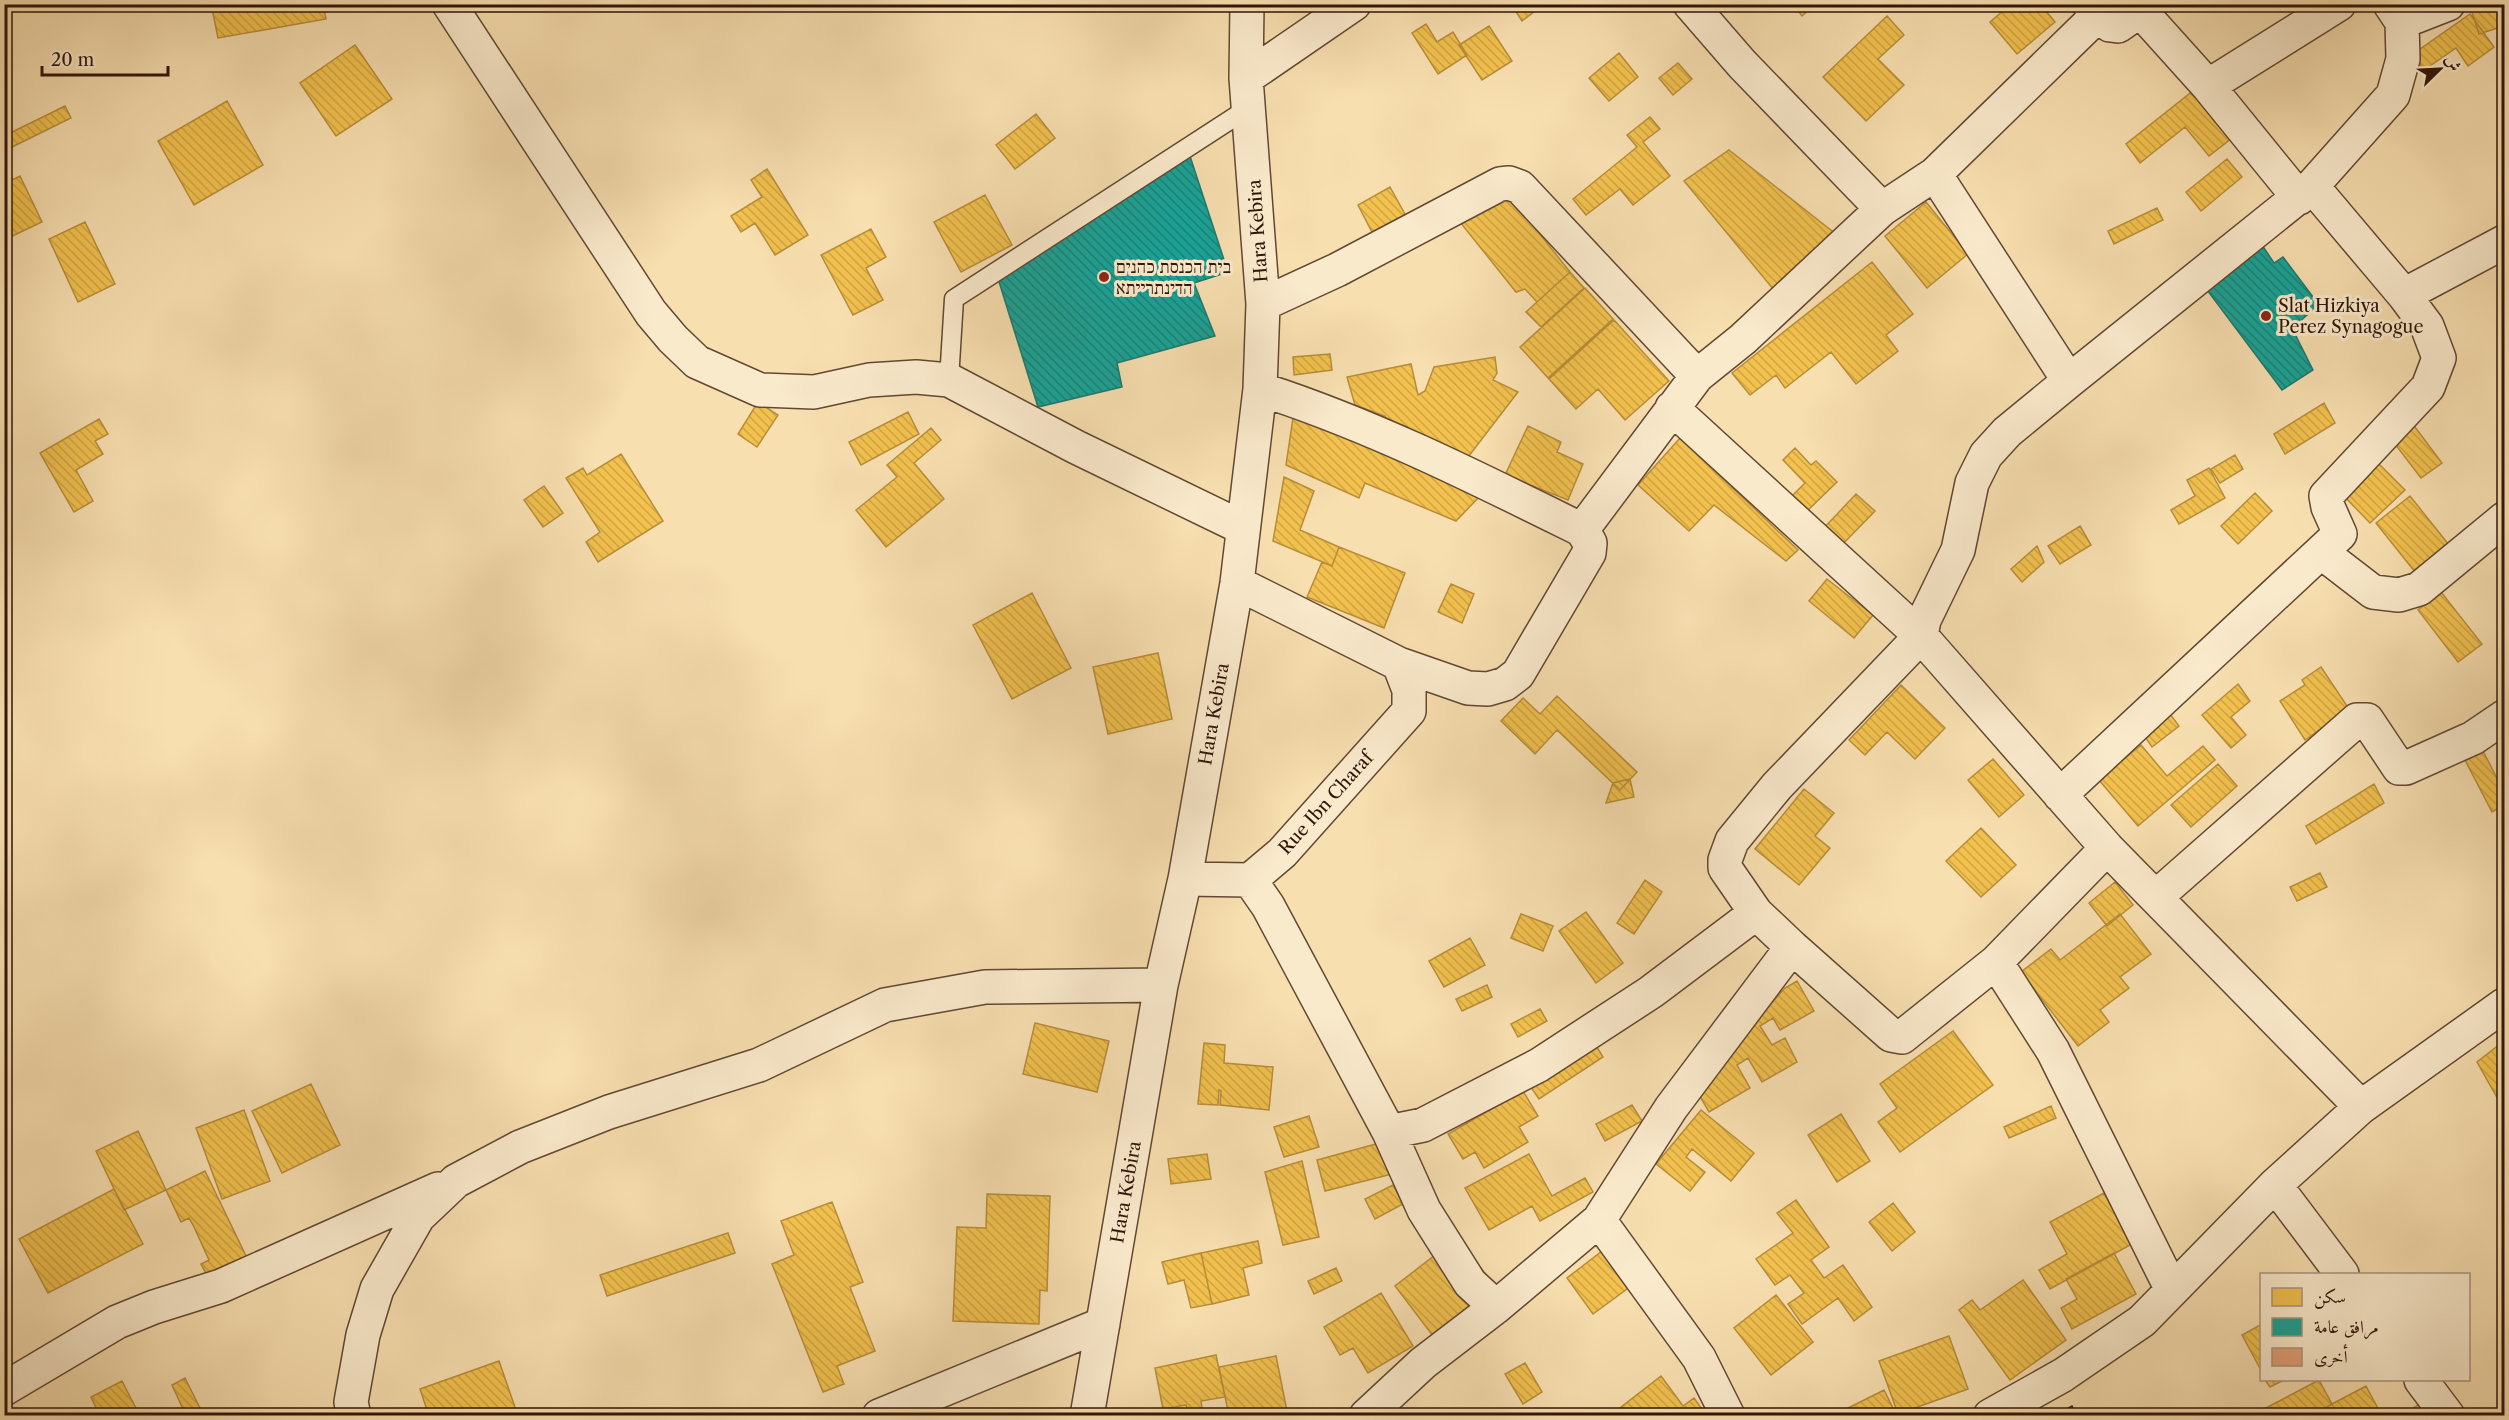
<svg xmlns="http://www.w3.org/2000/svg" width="2509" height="1420" font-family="'Libre Caslon Text',Amiri,'Frank Ruhl Libre',serif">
<defs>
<pattern id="homes-back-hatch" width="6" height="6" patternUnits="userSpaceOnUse" patternTransform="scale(1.5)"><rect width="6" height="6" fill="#f2c14e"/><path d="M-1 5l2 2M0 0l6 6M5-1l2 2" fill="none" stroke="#d0a543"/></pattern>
<pattern id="public-back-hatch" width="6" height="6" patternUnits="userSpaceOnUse" patternTransform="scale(1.5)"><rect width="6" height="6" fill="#17a398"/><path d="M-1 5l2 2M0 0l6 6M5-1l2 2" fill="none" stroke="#15847a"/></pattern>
<pattern id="building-back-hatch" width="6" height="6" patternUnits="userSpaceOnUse" patternTransform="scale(1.5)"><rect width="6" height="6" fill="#e3a078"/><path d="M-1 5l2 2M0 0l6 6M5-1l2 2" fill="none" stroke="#b88161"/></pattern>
</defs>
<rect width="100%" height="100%" fill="#f8dfb0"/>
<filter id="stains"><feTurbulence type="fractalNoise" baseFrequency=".00333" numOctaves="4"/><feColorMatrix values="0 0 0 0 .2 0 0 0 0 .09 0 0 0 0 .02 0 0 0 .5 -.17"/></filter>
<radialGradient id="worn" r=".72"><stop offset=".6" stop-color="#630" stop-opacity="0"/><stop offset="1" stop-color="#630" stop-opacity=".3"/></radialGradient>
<path fill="url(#homes-back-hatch)" stroke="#b88d39" stroke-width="1.5" d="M211 4H323L326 19 218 38Z
M1511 4H1544L1522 21Z
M1793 4H1816L1802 16Z
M2011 4H2040L2055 22 2017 54 1990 22Z
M2476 4H2504V26L2479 34 2470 6Z
M2470 14 2494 47 2468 66 2456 48 2424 70 2413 54Z
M1887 16 1904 35 1878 59 1904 85 1866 121 1823 77Z
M1426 24 1437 42 1453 32 1467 55 1438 74 1412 33Z
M1489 26 1512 61 1482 80 1459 45Z
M355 45 392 99 336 136 300 83Z
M1619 53 1638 77 1609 101 1589 78Z
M1678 63 1692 79 1673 95 1659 78Z
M2194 90 2232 138 2209 156 2185 127 2140 163 2126 144Z
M227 101 263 165 194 205 158 141Z
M65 106 71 118 4 151V136Z
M1036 114 1055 138 1015 169 996 145Z
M1650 117 1660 129 1643 142 1670 176 1633 205 1620 189 1586 215 1573 199 1637 147 1627 135Z
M1729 150 1846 242 1783 301 1684 181Z
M2227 159 2242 177 2201 211 2186 192Z
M767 169 808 235 775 255 755 223 741 232 731 216 762 197 751 180Z
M20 176 42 222 4 240V184Z
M1390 187 1406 216 1373 234 1358 205Z
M1508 194 1570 272 1537 302 1525 289 1516 292 1460 222Z
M985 195 1012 245 961 272 934 222Z
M1926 202 1968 254 1927 288 1885 236Z
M2157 208 2163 220 2114 244 2108 231Z
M85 222 115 284 78 302 49 239Z
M871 229 886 257 866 268 883 300 853 315 821 255Z
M1872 262 1913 314 1886 335 1898 351 1856 384 1831 352 1785 388 1776 375 1750 395 1732 373Z
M1570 272 1584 288 1541 327 1526 312Z
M1585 288 1613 319 1548 378 1520 347Z
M1614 320 1669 381 1625 420 1598 389 1576 409 1549 379Z
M1330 354 1332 370 1294 375 1293 357Z
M1495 357 1497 373 1493 380 1518 392 1465 461 1389 430 1385 416 1355 405 1347 377 1411 364 1418 395 1425 391 1434 367Z
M758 402 778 415 757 447 738 434Z
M2324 403 2335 423 2285 454 2274 434Z
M1294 411 1482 494 1456 521 1365 483 1359 498 1286 465Z
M908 412 919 434 861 465 849 442Z
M99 419 108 434 95 441 103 454 76 470 93 501 74 512 40 453Z
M2409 419 2442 463 2421 478 2388 435Z
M1528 426 1561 442 1557 452 1583 464 1568 500 1505 475Z
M931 428 941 440 914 463 944 499 886 547 856 510 897 477 887 465Z
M1680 438 1798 550 1786 561 1714 505 1689 531 1638 485Z
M1795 448 1811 465 1816 461 1837 482 1804 514 1789 499 1805 483 1783 460Z
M621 454 663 521 598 562 586 542 600 532 566 478 583 468 587 475Z
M2235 455 2243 469 2220 483 2211 469Z
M2376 461 2405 490 2370 523 2341 493Z
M2209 468 2225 498 2179 524 2171 510 2195 496 2187 480Z
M1284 477 1314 491 1300 530 1339 547 1332 566 1273 541Z
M544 486 563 513 543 527 524 500Z
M2255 493 2272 511 2238 544 2221 526Z
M1856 494 1875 511 1840 547 1822 530Z
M2410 496 2449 545 2415 572 2376 523Z
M2080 526 2091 545 2060 564 2048 546Z
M2037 546 2044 562 2022 582 2011 569Z
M1339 547 1405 573 1384 628 1307 597 1322 562 1332 566Z
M1827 579 1873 615 1854 638 1809 601Z
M1451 584 1474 594 1462 623 1438 612Z
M2441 592 2482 644 2458 662 2418 610Z
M1032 593 1071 668 1012 699 973 625Z
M1158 653 1172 719 1108 734 1093 667Z
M2321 667 2349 709 2305 740 2280 701 2305 685 2302 680Z
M2238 684 2250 701 2231 717 2246 735 2231 748 2202 715Z
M1901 685 1945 728 1915 759 1887 732 1865 755 1849 740Z
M1557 696 1637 772 1620 790 1557 730 1535 754 1501 721 1523 698 1540 714Z
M2167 710 2179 726 2152 747 2141 731Z
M2141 745 2167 776 2203 746 2215 760 2138 826 2099 780Z
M2483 751 2504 792V805L2492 812 2465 760Z
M1993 759 2024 795 1999 817 1968 780Z
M2218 764 2237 786 2191 827 2171 805Z
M1630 779 1634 797 1606 803 1613 783Z
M2374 784 2384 803 2316 844 2306 826Z
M1804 789 1834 813 1815 836 1830 848 1799 885 1755 849Z
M1981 828 2016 865 1981 897 1946 861Z
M2320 873 2327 887 2297 901 2290 887Z
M1645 880 1662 892 1634 934 1617 923Z
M2115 882 2133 905 2107 926 2089 903Z
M1586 912 1623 963 1596 983 1559 931Z
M1521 914 1553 926 1543 951 1511 938Z
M2120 914 2151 954 2120 977 2129 988 2100 1010 2109 1022 2078 1046 2021 972 2051 949 2060 960Z
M1470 938 1485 965 1444 987 1429 961Z
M1797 981 1814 1011 1780 1030 1773 1018 1760 1026 1772 1045 1785 1038 1797 1062 1762 1082 1748 1058 1737 1065 1750 1088 1709 1112 1695 1088 1785 988Z
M1487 985 1492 997 1462 1011 1456 999Z
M1540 1009 1547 1021 1518 1037 1511 1024Z
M1035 1023 1109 1041 1097 1092 1023 1074Z
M1953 1031 1993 1085 1900 1152 1878 1122 1897 1108 1880 1084Z
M1591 1037 1603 1057 1539 1099 1526 1080Z
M2504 1041V1110L2477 1062Z
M1204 1043 1225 1045 1224 1063 1273 1067 1269 1110 1220 1105 1221 1091 1219 1090 1218 1105 1198 1104Z
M311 1084 340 1145 282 1173 252 1111Z
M1523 1091 1538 1116 1519 1127 1528 1142 1484 1168 1475 1152 1463 1159 1448 1134Z
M1632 1105 1642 1121 1605 1141 1596 1124Z
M2051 1106 2056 1118 2009 1138 2004 1127Z
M244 1110 270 1181 222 1199 196 1128Z
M1701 1110 1754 1153 1731 1181 1692 1149 1686 1157 1705 1172 1690 1191 1656 1164Z
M1841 1114 1870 1161 1837 1182 1808 1135Z
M1309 1116 1319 1147 1284 1157 1274 1127Z
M138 1131 166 1190 124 1210 96 1151Z
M1387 1141 1396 1173 1325 1191 1317 1160Z
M1207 1154 1211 1179 1171 1184 1168 1159Z
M1529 1154 1552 1196 1585 1178 1593 1192 1540 1221 1532 1206 1489 1230 1465 1188Z
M1302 1161 1319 1237 1283 1245 1265 1172Z
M205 1171 247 1258 208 1277 201 1264 209 1260 194 1227 189 1218 181 1222 166 1190Z
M1393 1185 1403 1204 1375 1219 1365 1199Z
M114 1189 143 1244 48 1293 19 1239Z
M2104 1193 2132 1244 2050 1289 2039 1270 2067 1254 2050 1222Z
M987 1194 1050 1196 1047 1291 1040 1290 1039 1324 953 1321 957 1227 986 1228Z
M1796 1200 1829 1247 1811 1260 1824 1278 1843 1265 1872 1307 1854 1321 1838 1298 1802 1324 1788 1304 1804 1293 1790 1275 1775 1285 1756 1259 1793 1233 1777 1213Z
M832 1202 863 1282 850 1287 875 1351 837 1366 844 1384 823 1392 772 1264 794 1255 781 1221Z
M1893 1203 1915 1232 1892 1251 1869 1222Z
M728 1233 735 1253 607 1296 600 1275Z
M1457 1238 1496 1287 1433 1336 1395 1286Z
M1258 1241 1262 1263 1243 1268 1249 1295 1212 1304 1201 1253Z
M1615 1241 1642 1278 1593 1314 1567 1278Z
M1201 1253 1212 1304 1191 1308 1184 1280 1168 1284 1162 1262Z
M2114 1253 2136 1294 2072 1329 2061 1308 2077 1299 2066 1279Z
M1336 1268 1342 1281 1314 1294 1308 1281Z
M2023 1280 2066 1340 2010 1380 1959 1310 1972 1300 1980 1310Z
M1381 1293 1413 1346 1368 1373 1353 1348 1340 1355 1324 1327Z
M1776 1295 1813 1342 1771 1375 1734 1328Z
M2262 1324V1372L2242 1335Z
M1949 1336 1968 1389 1898 1414 1879 1361Z
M1216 1355 1225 1397 1201 1401 1203 1414 1227 1409 1229 1416H1189L1186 1405 1163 1409 1155 1368Z
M1276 1356 1288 1416H1229L1219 1367Z
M499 1361 518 1416H429L420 1389Z
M1525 1363 1542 1392 1523 1404 1505 1374Z
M1661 1376 1683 1406 1694 1398 1704 1412 1700 1416H1626L1620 1408Z
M185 1378 204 1416H171L183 1409 172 1385Z
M2265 1380H2284L2270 1387Z
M2319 1380 2332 1404 2312 1416H2263L2260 1411Z
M122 1381 139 1414 100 1416 91 1397Z
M2366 1386 2382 1416H2312L2332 1404Z
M1884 1390 1897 1416H1832Z
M2425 1400 2435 1416H2402Z"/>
<path fill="url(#public-back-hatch)" stroke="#1e786d" stroke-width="1.5" d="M1187 147 1228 272 1194 283 1215 336 1117 363 1122 387 1038 407 996 272Z
M2254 233 2274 263 2283 257 2319 305 2292 328 2313 370 2282 390 2198 278Z"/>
<path fill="url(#building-back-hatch)" stroke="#2f1509" stroke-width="1.5" d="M2072 1406 2076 1416H2057V1414Z"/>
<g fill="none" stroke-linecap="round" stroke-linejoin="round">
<g stroke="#614833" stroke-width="21">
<path id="lane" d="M949 380 954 299 1250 107"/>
</g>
<g stroke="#614833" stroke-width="36">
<path id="street" d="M449 4 651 313 673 339 697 362 760 390 814 392 869 380 916 377 949 380 1076 447 1243 528
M1690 4 1742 64 1882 209
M2089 4 2110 25 2118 26 2138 12 2145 16 2208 86 2299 198
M2402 22 2448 4
M1246 78 1354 4
M2208 86 2339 4
M1935 174 2069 381
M2404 295 2504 242
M1263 304 1337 270 1500 184 1509 183 1520 187 1697 376
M1672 408 1921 636 1777 786 1732 841 1725 860V868L1756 913 1792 947 1891 1035 1902 1037 1996 962 2107 848
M1582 530 1697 376 1743 339 1882 209 1935 174 2098 15
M2321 552 2373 592 2399 595 2419 589 2504 519
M1237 583 1399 664 1468 688 1488 689 1505 684 1518 674 1589 553 1590 543 1582 530C1477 478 1372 425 1260 389
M2060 795 2340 534 2328 507 2326 496 2428 387 2439 358 2427 326 2404 295 2312 186
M1185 879 1250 880 1282 853 1409 711V690L1399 664
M1250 880 1268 906 1389 1132 1424 1210 1470 1283 1496 1307
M2156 897 2357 720H2367L2399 768H2406L2473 738 2504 717
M1996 962 2053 1051 2172 1290
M2361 1107 2107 848 1921 636 1924 620 1958 550 1972 483 1986 455 2007 432 2069 381 2312 186 2393 95 2403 59 2402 22 2390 4
M1389 1132 1423 1125 1539 1065 1651 992 1756 913
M2275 1185 2342 1274
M1599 1220 1699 1358 1728 1416
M2421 1380 2448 1416
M4 1389 117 1322 154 1307 221 1286 438 1189
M354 1416 351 1402 363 1335 377 1289 418 1217 456 1181 520 1147 609 1112 759 1065 885 1005 985 987 1161 985
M879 1416 1103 1324
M1087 1416 1161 985 1185 879 1237 583 1260 389 1263 304 1246 78 1247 4
M1366 1416 1423 1363 1496 1307 1599 1220 1671 1108 1792 947
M1990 1416 2063 1375 2142 1321 2275 1185 2361 1107 2504 1005"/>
</g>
<use href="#lane" stroke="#faeacc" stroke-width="18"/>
<use href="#street" stroke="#faeacc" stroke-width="33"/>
</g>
<g fill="#8f2418" stroke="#faeacc" stroke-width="2">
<circle cx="1104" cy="277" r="6"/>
<circle cx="2266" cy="316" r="6"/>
</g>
<g text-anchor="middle" stroke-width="6" stroke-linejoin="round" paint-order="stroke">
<g font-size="18" fill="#2f1509" stroke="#faeacc">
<text transform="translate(1258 231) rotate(-94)" y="6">Hara Kebira</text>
<text transform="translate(1214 714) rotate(-80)" y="6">Hara Kebira</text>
<text transform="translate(1326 803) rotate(-48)" y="6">Rue Ibn Charaf</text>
<text transform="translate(1126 1192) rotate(-80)" y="6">Hara Kebira</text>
</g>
<g font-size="18" fill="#2f1509" stroke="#faeacc" text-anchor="start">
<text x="1116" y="273">בית הכנסת כהנים<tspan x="1116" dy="21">הדינתרייתא</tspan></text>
<text x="2278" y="312">Slat Hizkiya<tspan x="2278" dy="21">Perez Synagogue</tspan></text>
</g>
</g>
<rect width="2509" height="1420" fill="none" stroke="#f8dfb0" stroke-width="24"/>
<rect x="6" y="6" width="2497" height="1408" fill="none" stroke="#2f1509" stroke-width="3"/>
<rect x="12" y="12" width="2485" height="1396" fill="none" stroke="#2f1509" stroke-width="1.5"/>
<rect x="2260" y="1273" width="210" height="108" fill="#faeacc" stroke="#a9957e" stroke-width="1.5"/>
<rect x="2272" y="1288" width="30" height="18" fill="#f2c14e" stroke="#a9957e" stroke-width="1.5"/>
<text x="2314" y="1303" font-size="18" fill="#2f1509">سكن</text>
<rect x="2272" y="1318" width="30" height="18" fill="#17a398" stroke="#a9957e" stroke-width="1.5"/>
<text x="2314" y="1333" font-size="18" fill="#2f1509">مرافق عامة</text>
<rect x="2272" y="1348" width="30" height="18" fill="#e3a078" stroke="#a9957e" stroke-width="1.5"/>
<text x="2314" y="1363" font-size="18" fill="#2f1509">أخرى</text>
<g transform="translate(2440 69) rotate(66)" stroke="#faeacc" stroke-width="4.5" paint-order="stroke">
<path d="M0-4.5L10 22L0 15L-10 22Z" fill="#2f1509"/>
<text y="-9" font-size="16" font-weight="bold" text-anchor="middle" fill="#2f1509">ش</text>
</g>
<path d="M42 66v9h126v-9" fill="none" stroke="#2f1509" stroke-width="3"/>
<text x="51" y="66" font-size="18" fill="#2f1509" stroke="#faeacc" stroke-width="4.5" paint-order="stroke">20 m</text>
<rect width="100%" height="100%" filter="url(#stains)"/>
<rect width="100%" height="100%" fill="url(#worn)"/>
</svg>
